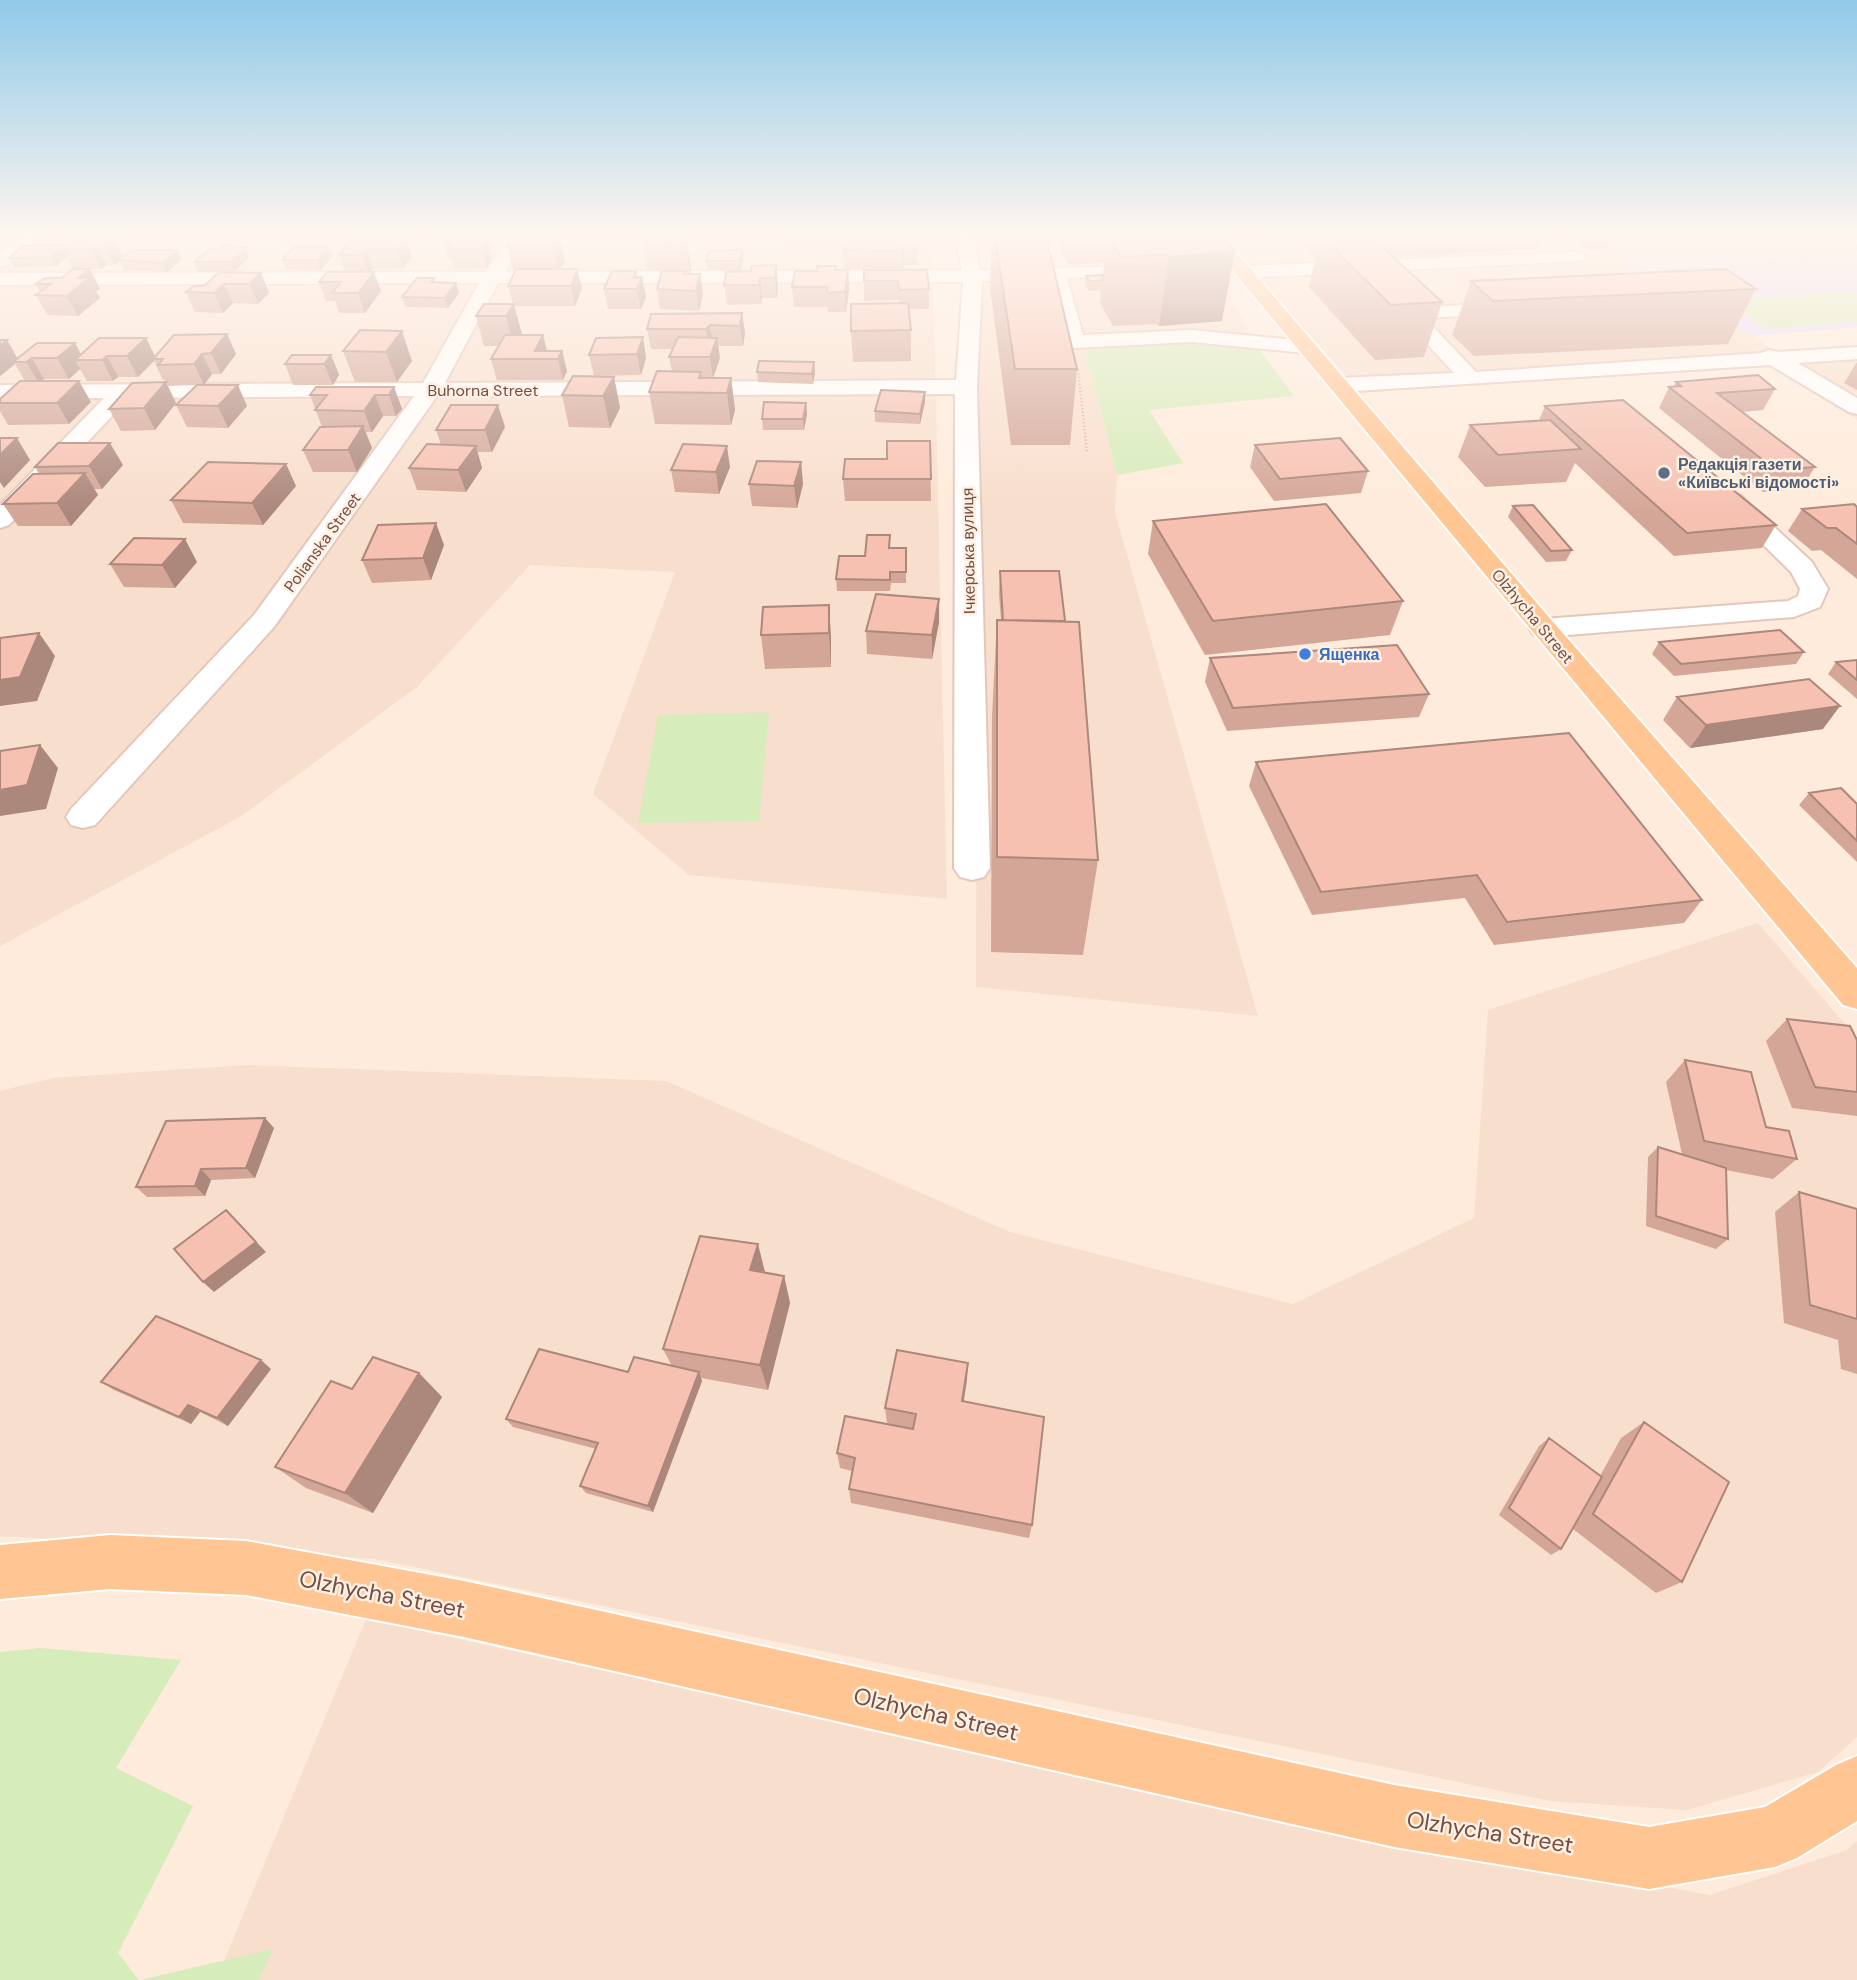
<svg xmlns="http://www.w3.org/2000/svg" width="1857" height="1980" font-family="'DM Sans',sans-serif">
<rect width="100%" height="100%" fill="#feebdb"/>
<path fill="#f8decc" d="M0 236H935L933 272 947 899 689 875 593 794 675 572 530 565 417 687 240 817 0 946Z
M1222 236H1596L1618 248 1635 275 1753 336 1779 354 1361 379 1347 376Z
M1217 273 1257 346H1084L1117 475 1115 512 1258 1016 976 987 978 382 981 283Z
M1857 361V420L1768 366Z
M1758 923 1857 1038V1737L1818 1772 1687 1810 1550 1801 375 1559 0 1536V1091L53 1078 246 1065 666 1081 1010 1232 1293 1304 1474 1218 1488 1010Z
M366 1619 1152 1790 1710 1895 1847 1850 1857 1841V1980H216Z"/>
<path fill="#e9d9fa" d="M1596 236H1857V327L1753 336 1634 275 1618 248Z"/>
<path fill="#d6ecba" d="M1849 291 1857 295V322L1766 329 1721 300Z
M1194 339 1257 346 1294 396 1149 410 1183 463 1117 475 1084 346Z
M769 712 759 821 638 823 658 715Z
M41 1648 181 1660 116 1768 193 1806 118 1953 139 1980H0V1652Z
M273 1949 259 1980H140Z"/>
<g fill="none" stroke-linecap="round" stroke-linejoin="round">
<g stroke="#e4c7bb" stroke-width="4">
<path id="minor" d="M23 236H43L7 265 0 267V252Z
M509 236H527L505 272 962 270 955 236H973L980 270 1163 265 1165 269 1163 273 1156 275 1067 278 1083 335 1192 330 1305 341 1312 343 1315 347 1312 351 1305 353 1192 342 1074 348 1067 346 1064 342 1048 279 982 281 977 387 990 868 984 877 972 880 960 877 954 868 955 394 437 396 274 627 95 825 83 828 71 825 66 817 71 809 254 615 414 396 129 398 9 525 0 528V505L104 398 0 399V385L423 383 479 283 0 285V273L486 272ZM963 282 956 380 445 383 498 283Z
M1576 252 1582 253 1585 257 1582 261 1244 278 1235 272 1244 266Z
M1399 296 1406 298 1414 307 1521 303 1524 307 1521 311 1514 313 1425 318 1476 372 1761 353 1770 350 1778 352 1857 347V359L1798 363 1857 398V414L1849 412 1770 365 1340 392 1332 390 1329 385 1332 380 1340 378 1454 373 1392 306 1389 302 1392 298Z
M1732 493 1741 496 1812 562 1828 589 1820 607 1794 617 1543 637 1533 634 1529 628 1533 622 1543 619 1788 601 1798 596 1800 589 1791 572 1719 501 1723 496Z"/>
</g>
<g stroke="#fff" stroke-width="4">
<path id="major" d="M1204 236H1222L1553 622 1857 968V1009L1843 1005Z
M110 1535 246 1541 464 1581 1394 1785 1649 1827 1765 1807 1836 1765 1857 1756V1821L1797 1858 1775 1867 1649 1889 1394 1847 464 1637 246 1595 110 1589 0 1599V1545Z"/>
</g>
<path stroke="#daa495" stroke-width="2.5" stroke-dasharray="1 2.5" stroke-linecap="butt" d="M1831 236 1857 249
M1667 271 1843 257 1857 252
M1078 370 1087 452"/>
<use href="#minor" fill="#fff" fill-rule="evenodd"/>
<use href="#major" fill="#ffc592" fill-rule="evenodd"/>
</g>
<path fill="#d4a698" d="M9 236H24L22 237H10Z
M446 236H502L499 240H487L492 257 487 268 455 269 452 259H449L444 240Z
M559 236 565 262 561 269 582 288 575 306H514L521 335H543L547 351H562L567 371 563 380H497L491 359 499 346H484L476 316 513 304 508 286 514 273 507 245Z
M644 236H684L691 269 690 274 703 294 699 311 660 309 657 289 671 271H647L642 243Z
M784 236H930V243L918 242V265H904L902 270 929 289V309H909L911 330V361L853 362 851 331 899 303V300L864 301V270H897L844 269 843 246H785Z
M992 236H1046L1077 369 1070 445H1011L990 288Z
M1060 236H1223L1222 321 1159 326 1157 324 1113 326 1100 303 1101 290 1089 291 1085 286 1086 276 1103 275 1104 263 1069 265 1059 248Z
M1270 236H1542L1538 249 1393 257 1442 302 1424 357 1375 360 1309 287 1315 259 1299 239 1275 240Z
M1580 236H1605L1607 248 1589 250 1577 243Z
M406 238 412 257 403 268 373 269 371 272 381 291 365 313H339L335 301H326L319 282 345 272 339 255Z
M114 239 123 257 177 250 182 259 167 272 124 270 119 261 114 265H107L101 269H73L67 257 56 266 14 267 9 258 65 245 66 247Z
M333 256 320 270 286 269 282 260Z
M249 257 234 272H198L194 262Z
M744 259 740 271 707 270 706 261Z
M776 265 778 285 777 298H762L761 304 727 305 724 285 751 271Z
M836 266V270H848L849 290 846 312H828L827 307H794L792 287 817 271Z
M261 273 269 293 258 304 233 303 223 313 195 312 186 292 204 286Z
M642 277 646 297 641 309H608L604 289 637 278Z
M45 278 100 289 96 292 100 298 78 316 47 315 36 295 40 292 36 284Z
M434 278 436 283H456L459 293 448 308 405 307 402 297Z
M1471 281 1756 289 1728 344 1474 356 1452 335Z
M742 313 745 333 743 346H718L720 358 713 378H731L735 410 731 425 655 424 649 392 672 371 669 357 672 349H651L647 329Z
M360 330 412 361 397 382H355L343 351Z
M227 334 236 354 221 374H212L204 385 247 406 228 428 187 427 176 405 196 385 168 386 165 380H163L154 361 138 377H118L113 381H87L80 369 69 379H44L41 381 91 402 69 424 8 425 0 411V399L25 381 15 364 0 376V340H7L17 358 81 355 146 338 155 356Z
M643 337 646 358 641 375 594 376 589 355Z
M331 355 339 375 333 385H293L285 364Z
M1857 362V390L1844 383Z
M757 372H815L813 384 758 382Z
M614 377 620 408 610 428 569 427 562 395Z
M1676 382 1775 389 1763 410 1742 412 1815 467 1801 489 1763 492 1659 408 1669 387 1674 386Z
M394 387 402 409 396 416H383L372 432H366L372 448 357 472H313L303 450 322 427 310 395Z
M925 402 920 424 875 422V411Z
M176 403 155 430 121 431 109 409Z
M806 403 807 414 804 430H763L762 419Z
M1545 406 1776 525 1762 548 1674 556 1575 463 1566 482 1485 487 1458 457 1470 425 1539 420Z
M505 427 492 452H477L482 468 466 492 417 490 409 468 441 445 436 430Z
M930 441 931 501H845L843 479 887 459Z
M1255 445 1368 471 1361 493 1274 501 1250 467Z
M801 462 803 484 797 508 752 506 749 484Z
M123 465 102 489H94L98 495 71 526H18L3 504 39 474 35 467Z
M730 467 719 494 675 492 671 470Z
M296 486 263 525 183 523 171 500Z
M1513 506 1572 550 1566 561 1546 562 1508 517Z
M1857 507V579L1821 550 1812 551 1788 531 1802 509Z
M1153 521 1403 601 1390 635 1205 655 1148 554Z
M444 545 431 580 372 583 362 560Z
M890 548H906V583H891L890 591H837L836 579 865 556Z
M197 562 175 588 124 587 110 564Z
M1000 571 1098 860 1083 955 991 952 992 716 997 620H1001L999 594Z
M939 599V622L932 659 867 654 866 631Z
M829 605 831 639V667L765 669 761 635Z
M1659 642 1804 652 1796 664 1674 676 1652 654Z
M1210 658 1429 694 1419 717 1227 731 1205 682Z
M1857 660V699L1828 674 1836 662Z
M1677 697 1823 729 1690 748 1663 720Z
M1256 762 1702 900 1684 923 1494 945 1465 898 1312 915 1249 786Z
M1809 793 1857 804V862L1799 805Z
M1787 1019 1857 1092V1116L1792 1108 1766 1041Z
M1685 1060 1766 1127 1797 1159 1773 1179 1726 1170 1728 1239 1716 1249 1646 1226 1648 1157 1658 1147 1682 1154 1666 1082Z
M274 1128 255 1178 211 1180 205 1196 147 1197 136 1187Z
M1799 1192 1857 1209V1374L1841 1369 1838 1340 1784 1323 1775 1212Z
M765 1273 784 1276 790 1303 768 1390 701 1378 702 1381 653 1512 586 1493 580 1486 596 1449 513 1427 506 1419 628 1372 672 1366 663 1349Z
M271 1369 228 1426 200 1412 191 1424 114 1390 101 1382Z
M419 1373 442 1397 373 1513 306 1488 275 1467 352 1389Z
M967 1379 964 1401 1032 1525 1029 1538 851 1503 849 1489 852 1471 840 1468 837 1453 887 1423 885 1408Z
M1644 1422 1682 1582 1656 1593 1573 1529 1561 1549 1551 1555 1499 1515 1539 1446 1549 1438 1600 1476 1621 1438Z"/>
<path fill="#ac877c" d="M558 236H559L565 262 559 273 553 245Z
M406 238 412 257 403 268 397 249Z
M487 238 492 257 487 268 482 249Z
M114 239 123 258 114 265 105 246Z
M1610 239 1607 248 1589 250 1592 241Z
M687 240 691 269 690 275 686 246Z
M65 245 67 250H63L67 257 56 266 51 257Z
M97 246 107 265 101 269 92 250Z
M904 246V265L902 270V251Z
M329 247 333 256 320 270 317 260Z
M246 248 249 257 234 272 230 262Z
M367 249 373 269 369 274 362 255Z
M743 249 744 259 740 271 739 261Z
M177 250 182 259 167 272 163 263Z
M1235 251 1222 321 1159 326 1169 257Z
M776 265 778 285 777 298 775 278Z
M90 269 100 289 96 292 100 298 78 316 67 296 78 278Z
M577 269 582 288 575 306 571 286Z
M848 270 849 290 846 312 845 292Z
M636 271 639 286 642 277 646 297 641 309 637 289 633 278Z
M374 272 381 291 365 313 358 293Z
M261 273 269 293 258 304 249 284Z
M700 274 703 294 699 311 696 291Z
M760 278 762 298 761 304 759 285Z
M456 283 459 293 448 308 445 298Z
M224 284 233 303 223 313 214 293Z
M514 304 522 334 514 346 506 316Z
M742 313 745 333 743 346 740 326Z
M710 325 713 346 709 350 706 329Z
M402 331 412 361 397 382 386 352Z
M227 334 236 354 221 374 211 353Z
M543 335 548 355 535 351Z
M643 337 646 358 641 375 637 354Z
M146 338 156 359H153L154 361 138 377 127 356Z
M717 338 720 358 713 378 710 357Z
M7 340 19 361 13 362 15 364 0 376V346Z
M75 343 84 360H75L80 369 69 379 57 358Z
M562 351 567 371 563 380 558 359Z
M202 354 212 374 204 385 194 364Z
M331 355 339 375 333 385 324 364Z
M107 356 118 377 113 381 102 360Z
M32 358 44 379 39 383 26 362Z
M814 362 815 372 813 384 812 374Z
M614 377 620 408 610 428 603 396Z
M731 378 735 410 731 425 727 393Z
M79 381 91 402 69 424 57 403Z
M166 382 176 403 155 430 144 408Z
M238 385 247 406 228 428 218 406Z
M394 387 402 409 396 416 389 395Z
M925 392V402L920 424V414Z
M375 395 383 416 372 432 364 411Z
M806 403 807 414 804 430 803 419Z
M498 405 505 427 492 452 485 430Z
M363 426 372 448 357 472 348 450Z
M17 438 30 460 4 488 0 482V455Z
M110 443 123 465 102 489 89 466Z
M476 446 482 468 466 492 458 470Z
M727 446 730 467 719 494 716 472Z
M801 462 803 484 797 508 794 486Z
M286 464 296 486 263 525 252 503Z
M85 473 98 495 71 526 57 503Z
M436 523 444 545 431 580 423 558Z
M185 539 197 562 175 588 162 565Z
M939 599V622L932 659V635Z
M829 605 831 639V667L829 633Z
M39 633 55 656 37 701 0 706V680Z
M1840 706 1823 729 1690 748 1706 725Z
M40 745 58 768 46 809 0 816V790Z
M265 1118 274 1128 255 1178 246 1168Z
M201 1169 211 1180 205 1196 195 1186Z
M226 1210 266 1252 214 1292 203 1282Z
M758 1244 765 1272 750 1270Z
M784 1276 790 1303 768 1390 760 1365Z
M261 1360 271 1369 228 1426 217 1418Z
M968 1363 967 1379 961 1417 962 1401Z
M699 1372 702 1381 653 1512 648 1506Z
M419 1373 442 1397 373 1513 345 1493Z
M188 1405 200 1412 191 1424 179 1417Z"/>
<path fill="#f6c1b1" stroke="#ac877c" stroke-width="2" d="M446 236H474L473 238H487L482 249H449L454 240H444Z
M513 236H558L553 245H507Z
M644 236H682L681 241 687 240 686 246 667 247 668 242 642 243Z
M843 236H918V246H904L902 251 843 250Z
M995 236H1046L1077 369H1015Z
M1070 236H1101L1071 237Z
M1108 236H1223L1235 251 1169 257 1167 254 1121 257Z
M1321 236H1370L1442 302 1391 305Z
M1584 236H1605L1610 239 1592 241Z
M79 238 114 239 105 246H97L92 250H63Z
M353 238H406L397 249H367L362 255H339Z
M65 245 51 257 9 258 23 246Z
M224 245 246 248 230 262H194L210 249H219Z
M294 247H329L317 260H282Z
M743 249 739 261H706L709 252Z
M132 250H177L163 263 119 260Z
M776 265 775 278H760L759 285H724L726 272 751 271V266Z
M817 266H836L835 270H848L845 292 827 293V287H792L795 271H817Z
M73 269H90L78 278H89L67 296 36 295 51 284H36L45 278H62Z
M516 269H577L571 286H508Z
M1726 269 1756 289 1493 301 1471 281Z
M864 270H927L929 289 899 290 898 281H864Z
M612 271H636L633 278 642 277 637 289H604Z
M662 271H685L684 274H700L696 291 657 289Z
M219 272 261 273 249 284H224L214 293 186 292 194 286H204Z
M327 272H374L358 293H332L341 282H319Z
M1103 275 1102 281H1090L1086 276Z
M417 278H434L431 282 456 283 445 298 402 297Z
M908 303 911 330 851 331V304Z
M484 304H514L506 316H476Z
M742 313 740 326 710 325 706 329H647L651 314Z
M360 330 402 331 386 352 343 351Z
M227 334 211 353 202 354 194 364 158 365 163 359H153L174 335Z
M505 335H543L535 351H562L558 359H491Z
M643 337 637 354 589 355 596 338Z
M678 337 717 338 710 357H669Z
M99 338H146L127 356H107L102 360H75Z
M0 340H7L0 346Z
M37 343H75L57 358H32L26 362H13Z
M292 355H331L324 364H285Z
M759 361 814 362 812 374 757 372Z
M657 371 701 372 699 378H731L727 393 649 392Z
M1758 375 1775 389 1717 393 1815 467 1776 470 1669 387 1681 386 1676 382Z
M573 376 614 377 603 396 562 395Z
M20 381H79L57 403H0V399Z
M166 382 144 408 109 409 132 383Z
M197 385H238L218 406 176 405Z
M316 387H394L389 395H375L364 411 315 410 327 395H310Z
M881 390 925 392 920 414 875 411Z
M1623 400 1776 525 1687 533 1545 406Z
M764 402 806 403 803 419H762Z
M451 405H498L485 430H436Z
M1550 420 1581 449 1498 455 1470 425Z
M363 426 348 450H303L320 427Z
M0 438H17L0 455Z
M1340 438 1368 471 1280 479 1255 445Z
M887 441H930L931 479H843L845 459H887Z
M58 443H110L89 466 35 467Z
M427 444 476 446 458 470 409 468Z
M683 444 727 446 716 472 671 470Z
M757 461 801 462 794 486 749 484Z
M208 462 286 464 252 503 171 500Z
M85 473 57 503 3 504 33 474Z
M1326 504 1403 601 1213 621 1153 521Z
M1854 504 1857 507V544L1836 528H1827L1802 509Z
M1533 505 1572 550 1551 551 1513 506Z
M436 523 423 558 362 560 378 525Z
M867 535H890L889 548H906V572H890V580L836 579 839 556H865Z
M134 538 185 539 162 565 110 564Z
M1000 571H1059L1065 621 1003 620Z
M876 594 939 599 932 635 866 631Z
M829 605V633L761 635 763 607Z
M997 620 1079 622 1098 860 997 857Z
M1780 630 1804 652 1681 664 1659 642Z
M39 633 20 677 0 680V638Z
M1397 645 1429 694 1233 708 1210 658Z
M1857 660V680L1836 662Z
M1809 679 1840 706 1706 725 1677 697Z
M1569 733 1702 900 1507 922 1477 875 1321 892 1256 762Z
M40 745 27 785 0 790V751Z
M1841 788 1857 804V841L1809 793Z
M1787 1019 1850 1026 1857 1040V1092L1815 1087Z
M1685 1060 1751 1072 1766 1127 1789 1131 1797 1159 1704 1141Z
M265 1118 246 1168 201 1169 195 1186 136 1187 166 1121Z
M1658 1147 1726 1168 1728 1239 1656 1216Z
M1799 1192 1857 1209V1319L1810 1305Z
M226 1210 256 1242 203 1282 174 1249Z
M700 1236 758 1244 750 1270 784 1276 760 1365 663 1349Z
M156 1316 261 1360 217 1418 188 1405 179 1417 101 1382Z
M539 1349 628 1372 634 1357 699 1372 648 1506 580 1486 598 1443 506 1419Z
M897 1350 968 1363 962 1401 1044 1417 1032 1525 849 1489 855 1458 837 1453 845 1416 913 1429 916 1414 885 1408Z
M373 1357 419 1373 345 1493 275 1467 331 1381 352 1389Z
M1644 1422 1729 1482 1682 1582 1593 1514Z
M1549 1438 1602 1477 1561 1549 1509 1508Z"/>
<linearGradient id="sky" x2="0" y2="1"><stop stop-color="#91c9e8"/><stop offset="0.46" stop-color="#fff6ef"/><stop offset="1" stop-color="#fff6ef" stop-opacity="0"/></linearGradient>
<rect width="1857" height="513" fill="url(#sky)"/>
<circle fill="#5c6f8a" stroke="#fff0e4" stroke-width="2.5" cx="1664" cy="473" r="7"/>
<circle fill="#3f7fe0" stroke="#fff0e4" stroke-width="2.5" cx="1305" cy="654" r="7"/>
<g text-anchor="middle" stroke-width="5" stroke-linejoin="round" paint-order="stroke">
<g font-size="16" fill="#754d43" stroke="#fff0e4">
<text x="483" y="396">Buhorna Street</text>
<text transform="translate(322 542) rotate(-54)" y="6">Polianska Street</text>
<text transform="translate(968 551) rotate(-91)" y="6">Ічкерська вулиця</text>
<text transform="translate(1533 616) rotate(50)" y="6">Olzhycha Street</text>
</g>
<g font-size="16" font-weight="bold" fill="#4e5e75" stroke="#fff0e4" text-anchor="start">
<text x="1678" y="470">Редакція газети<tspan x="1678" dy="18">«Київські відомості»</tspan></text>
</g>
<g font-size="16" font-weight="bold" fill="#366cbe" stroke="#fff0e4" text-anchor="start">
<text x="1319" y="660">Ященка</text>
</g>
<g font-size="23" fill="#754d43" stroke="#fff0e4">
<text transform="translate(382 1594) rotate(11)" y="8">Olzhycha Street</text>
<text transform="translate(936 1714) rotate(13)" y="8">Olzhycha Street</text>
<text transform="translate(1490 1832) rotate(9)" y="8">Olzhycha Street</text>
</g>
</g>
</svg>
